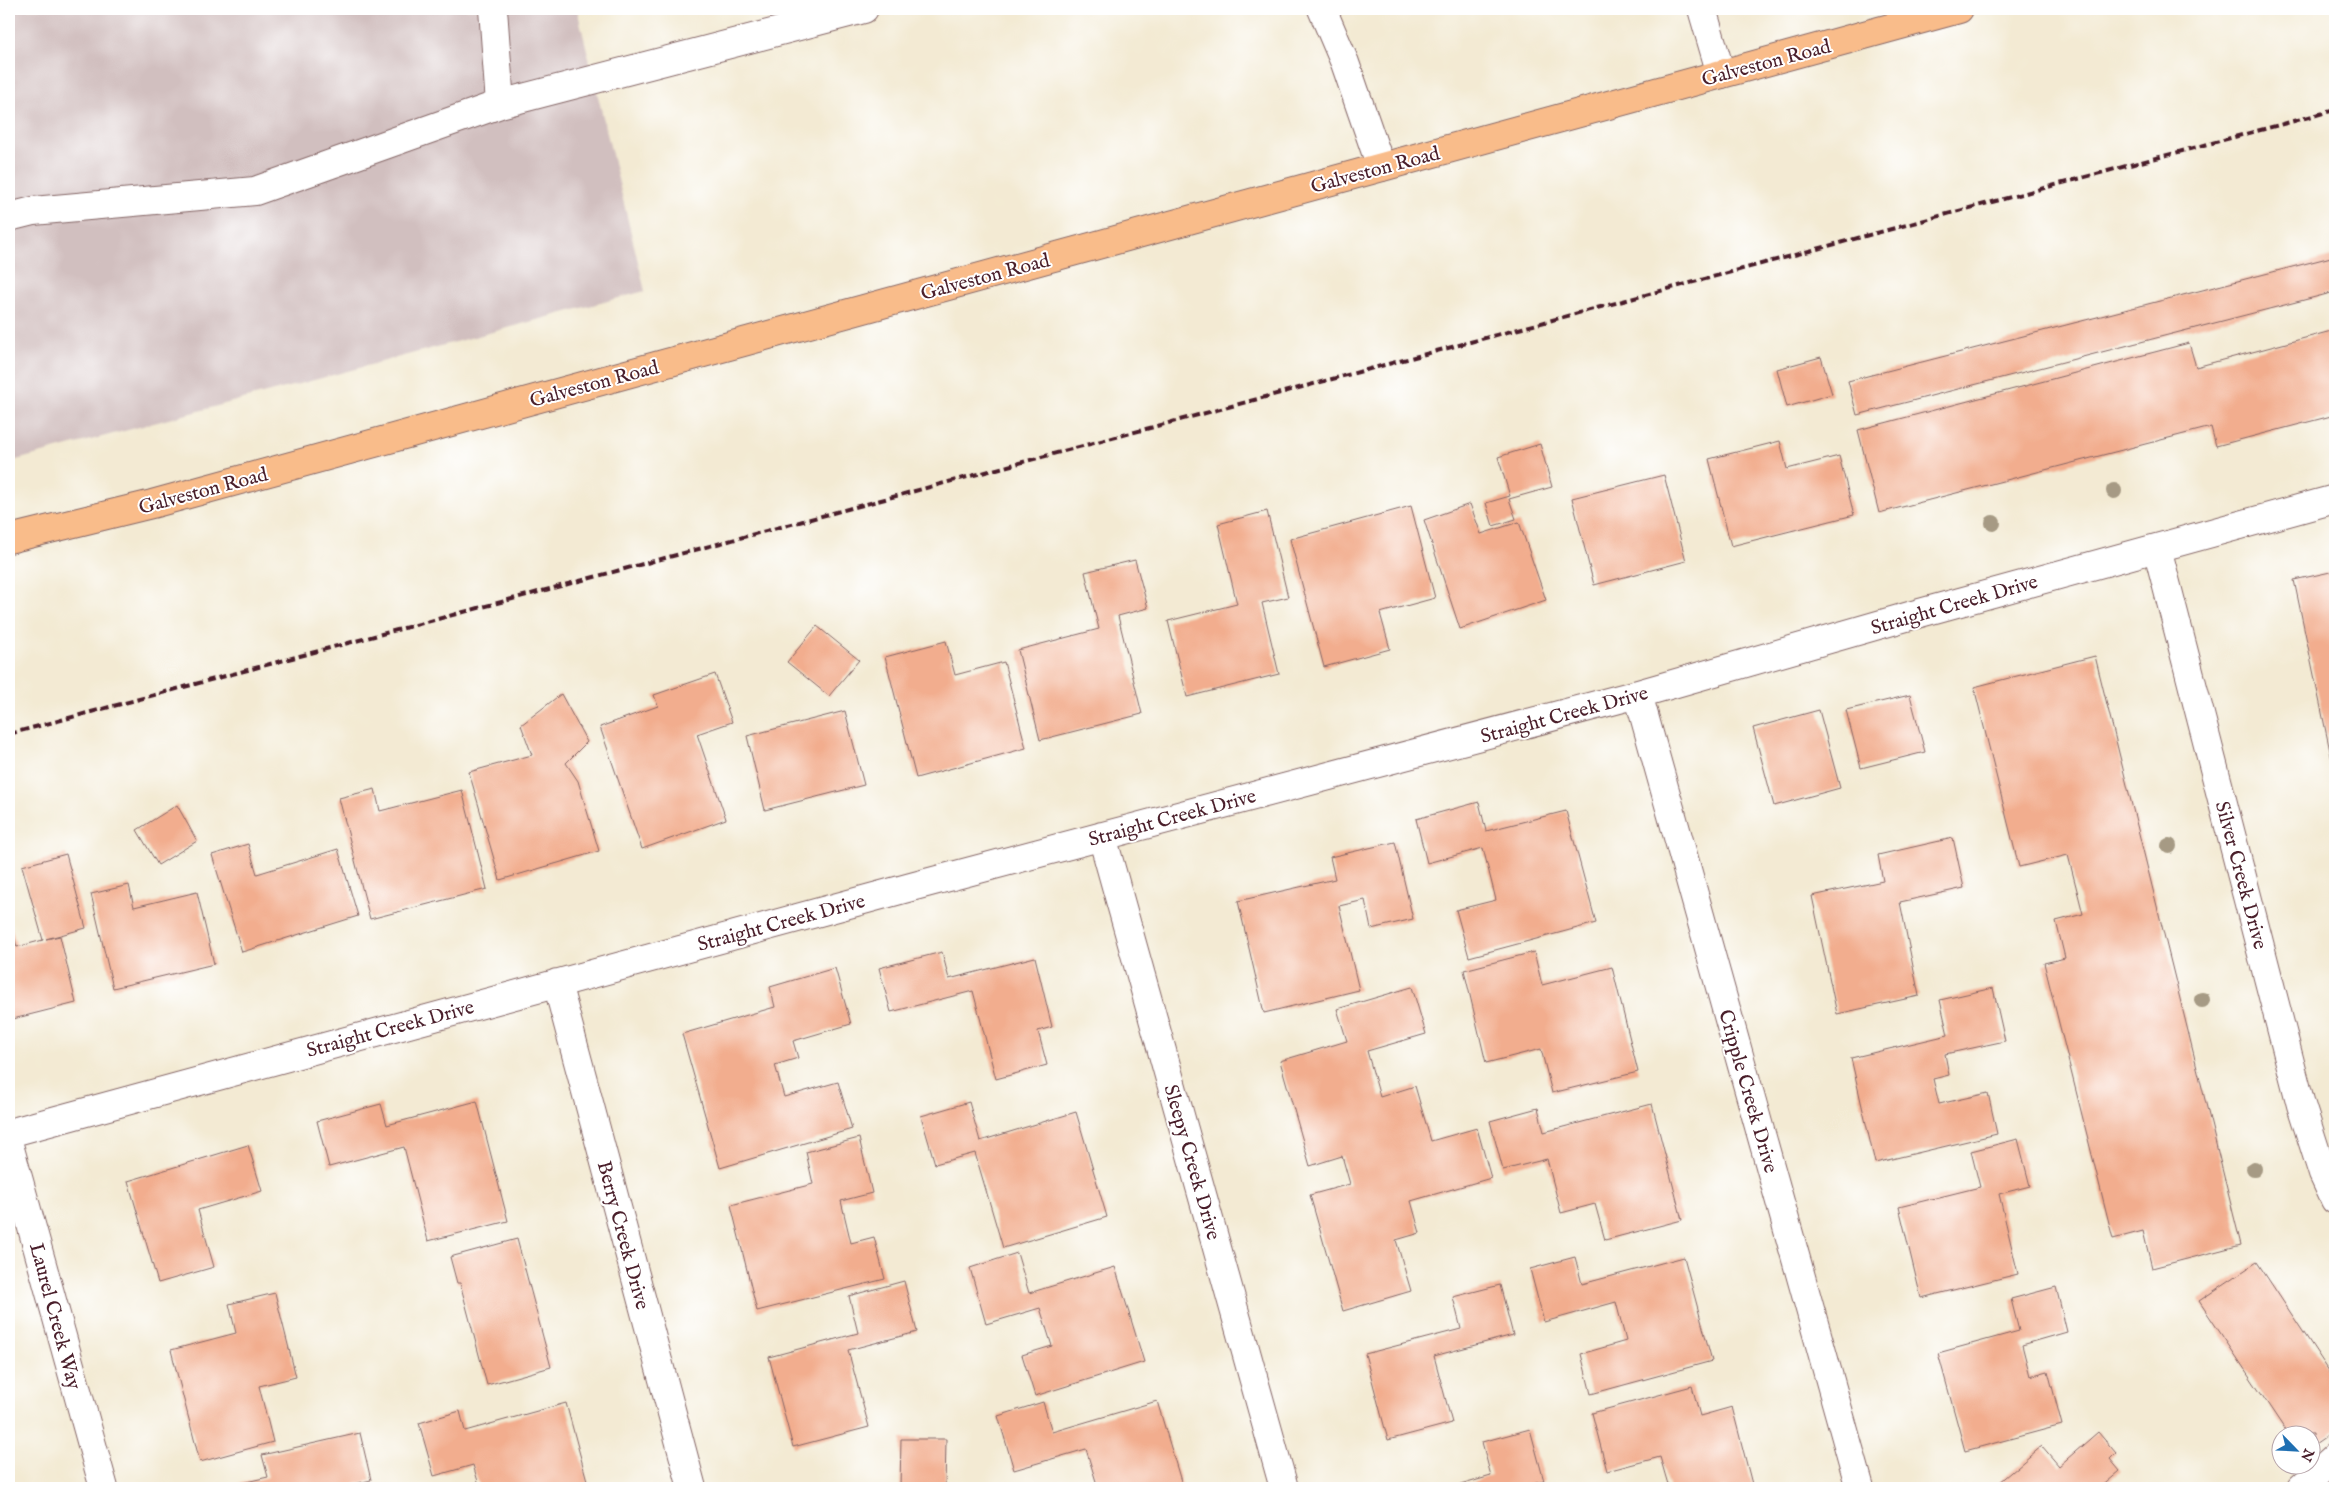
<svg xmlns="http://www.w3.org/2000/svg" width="2344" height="1497" font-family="'IM FELL English',serif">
<rect width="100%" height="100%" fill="#fff"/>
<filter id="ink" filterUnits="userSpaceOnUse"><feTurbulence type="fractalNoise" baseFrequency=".02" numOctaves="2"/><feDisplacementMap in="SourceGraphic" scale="10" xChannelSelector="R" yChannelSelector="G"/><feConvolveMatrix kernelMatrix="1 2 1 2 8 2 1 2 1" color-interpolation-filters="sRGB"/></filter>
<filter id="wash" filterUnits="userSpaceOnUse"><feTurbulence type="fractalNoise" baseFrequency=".0096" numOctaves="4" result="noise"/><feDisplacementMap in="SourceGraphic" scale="20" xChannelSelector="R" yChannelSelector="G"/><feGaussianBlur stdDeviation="1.12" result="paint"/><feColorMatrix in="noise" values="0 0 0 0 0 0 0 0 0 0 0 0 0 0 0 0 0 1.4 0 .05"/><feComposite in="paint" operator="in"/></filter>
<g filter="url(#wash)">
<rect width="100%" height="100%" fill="#f3ead3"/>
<path fill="#d1bfbf" d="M9 9H577L645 291 9 462Z"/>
<g id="blocks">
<path fill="#f2ad8e" d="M2335 256V292L1857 415 1848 381Z
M2335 330V415L2216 446 2211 427 1879 513 1858 430 2189 343 2196 367Z
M1821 357 1832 394 1787 407 1777 369Z
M1780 441 1787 469 1839 456 1854 515 1731 546 1709 459Z
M1540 444 1552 487 1509 499 1516 519 1493 526 1486 503 1510 496 1498 457Z
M1664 475 1686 561 1594 585 1572 498Z
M1470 504 1481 534 1519 522 1546 600 1460 629 1424 520Z
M1411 506 1435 598 1380 613 1390 649 1324 667 1290 539Z
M1267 511 1288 597 1262 603 1279 674 1187 697 1168 621 1237 604 1218 524Z
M1135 560 1148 608 1118 616 1142 714 1040 740 1018 650 1099 629 1085 572Z
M2335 571V770H2334L2294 580Z
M817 626 859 660 829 696 787 662Z
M946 641 955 675 1004 662 1026 748 916 778 885 657Z
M2095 656 2241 1245 2152 1268 2143 1231 2113 1239 2044 963 2065 958 2056 921 2083 914 2068 855 2019 867 1974 687Z
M715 674 732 722 697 734 726 819 642 849 600 727 658 706 654 695Z
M561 694 587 742 566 763 578 781 599 851 500 880 469 772 532 755 521 725Z
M1910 695 1925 752 1861 768 1846 710Z
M1819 710 1840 788 1774 806 1753 728Z
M845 711 864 785 765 810 747 736Z
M375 789 380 811 462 790 487 889 370 919 339 798Z
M1479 802 1486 831 1566 811 1596 923 1469 957 1456 910 1496 900 1483 848 1427 863 1416 819Z
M177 805 197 841 158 865 137 830Z
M1953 838 1964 888 1900 902 1919 996 1837 1014 1812 896 1883 881 1878 855Z
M1395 842 1413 919 1371 929 1365 900 1339 906 1359 990 1264 1013 1238 901 1335 879 1330 857Z
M248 844 257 874 338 849 358 916 242 952 212 855Z
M66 854 86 928 46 939 60 936 76 1003 9 1020V920L17 947 43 940 22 866Z
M129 885 134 907 197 892 214 964 113 988 91 894Z
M942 952 949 979 1035 957 1052 1027 1038 1031 1047 1065 996 1079 973 991 891 1012 879 968Z
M1534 952 1542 985 1612 967 1638 1072 1552 1093 1541 1049 1486 1063 1464 970Z
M835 968 851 1024 793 1041 798 1058 775 1065 784 1097 838 1082 852 1129 720 1168 682 1034 775 1007 770 987Z
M1412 987 1426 1034 1367 1051 1380 1097 1415 1086 1431 1141 1477 1128 1491 1178 1411 1201 1420 1233 1396 1240 1411 1291 1343 1311 1310 1195 1350 1184 1342 1156 1310 1166 1280 1061 1347 1041 1337 1009Z
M1993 988 2005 1041 1945 1054 1949 1075 1933 1079 1939 1104 1988 1093 1997 1134 1875 1163 1851 1058 1948 1035 1940 1000Z
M477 1101 508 1221 428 1241 404 1147 329 1167 317 1121 381 1104 387 1125Z
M969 1102 980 1141 1076 1112 1107 1217 1003 1248 975 1153 935 1164 921 1116Z
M1652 1104 1682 1220 1605 1240 1595 1204 1561 1213 1547 1159 1503 1170 1490 1121 1538 1108 1544 1132Z
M859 1138 872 1193 841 1201 851 1243 874 1237 885 1279 757 1311 731 1205 813 1184 806 1152Z
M2018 1139 2030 1186 1999 1194 2018 1274 1921 1298 1899 1207 1980 1187 1971 1151Z
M248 1145 262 1191 198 1210 214 1267 158 1283 128 1181Z
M517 1239 551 1367 487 1385 460 1283H457L450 1257Z
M1017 1253 1029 1293 1115 1267 1144 1362 1035 1396 1022 1355 1052 1346 1040 1308 986 1324 970 1268Z
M1575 1257 1582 1284 1684 1257 1712 1361 1591 1394 1581 1354 1626 1341 1616 1302 1544 1322 1530 1269Z
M2257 1262 2335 1380V1430L2312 1446V1434H2288L2199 1301Z
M904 1281 917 1332 848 1350 869 1427 793 1447 769 1357 858 1333 849 1296Z
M1500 1285 1513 1335 1434 1356 1452 1423 1388 1440 1365 1354 1461 1329 1453 1297Z
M2056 1287 2067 1332 2022 1345 2030 1376 2048 1371 2062 1425 1965 1451 1938 1353 2019 1331 2011 1299Z
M275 1293 296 1377 259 1386 273 1442 200 1462 171 1350 236 1333 229 1304Z
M1692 1386 1700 1416 1732 1407 1753 1488H1669L1660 1457 1607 1471 1592 1413Z
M1157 1401 1183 1488H1098L1086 1449 1014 1470 998 1416 1043 1402 1052 1432Z
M566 1403 589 1488H480L473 1465 434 1476 419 1423 460 1411 465 1431Z
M1530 1429 1544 1481 1517 1488H1450L1491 1476 1482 1442Z
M2098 1432 2116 1453 2110 1459 2120 1471 2100 1488H1992L2042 1446 2059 1466Z
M360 1433 371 1480 338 1488H220L268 1477 262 1455Z
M901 1439H946L945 1488H900Z"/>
</g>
</g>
<g filter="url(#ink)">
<use href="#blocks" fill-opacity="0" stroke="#856666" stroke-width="1"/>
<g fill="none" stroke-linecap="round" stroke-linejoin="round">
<g stroke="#856666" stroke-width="30">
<path id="minor" d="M493 9 500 104
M1322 9 1345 63 1381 167
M1702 9 1721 74
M9 217 33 211 255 191 500 104 864 9
M2157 548 2301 1105 2323 1174 2335 1200
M1638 694 1860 1488
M1102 836 1284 1488
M557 983 692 1488
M9 1133 911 887 1638 694 1920 613 2335 499
M9 1145 104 1488
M2301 1488 2335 1457"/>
</g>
<g stroke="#856666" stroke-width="30">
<path id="major" d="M9 539 152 504 1959 9"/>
</g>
<use href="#minor" stroke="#fff" stroke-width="28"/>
<use href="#major" stroke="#f9bc8a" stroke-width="28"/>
<path stroke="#4a1f2b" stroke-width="4" stroke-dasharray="8 4" stroke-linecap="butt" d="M9 734 2335 110"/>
</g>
<g fill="#a69a84">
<circle cx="2114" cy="491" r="8"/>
<circle cx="1993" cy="523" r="8"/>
<circle cx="2169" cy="846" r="8"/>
<circle cx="2202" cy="1000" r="8"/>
<circle cx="2254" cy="1169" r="8"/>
</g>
</g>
<g text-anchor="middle" stroke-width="4" stroke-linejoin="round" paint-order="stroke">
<g font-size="20" fill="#4a1f2b" stroke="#fff">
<text transform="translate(1766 62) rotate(-15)" y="7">Galveston Road</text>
<text transform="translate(1375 169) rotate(-15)" y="7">Galveston Road</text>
<text transform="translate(985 276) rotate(-15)" y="7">Galveston Road</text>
<text transform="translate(594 383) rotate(-15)" y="7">Galveston Road</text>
<text transform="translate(203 490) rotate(-15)" y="7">Galveston Road</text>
<text transform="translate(1954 604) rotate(-16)" y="7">Straight Creek Drive</text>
<text transform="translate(1564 714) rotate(-15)" y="7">Straight Creek Drive</text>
<text transform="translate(1172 817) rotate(-15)" y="7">Straight Creek Drive</text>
<text transform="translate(2242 875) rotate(75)" y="7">Silver Creek Drive</text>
<text transform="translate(781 922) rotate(-15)" y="7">Straight Creek Drive</text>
<text transform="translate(390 1028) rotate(-15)" y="7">Straight Creek Drive</text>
<text transform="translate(1749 1091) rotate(74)" y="7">Cripple Creek Drive</text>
<text transform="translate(1193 1162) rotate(74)" y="7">Sleepy Creek Drive</text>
<text transform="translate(624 1235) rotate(75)" y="7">Berry Creek Drive</text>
<text transform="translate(56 1316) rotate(75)" y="7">Laurel Creek Way</text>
</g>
</g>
<rect width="2344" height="1497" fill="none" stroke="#fff" stroke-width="30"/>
<g transform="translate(2296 1450) rotate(114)"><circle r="24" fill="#ffffff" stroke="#b7a5aa"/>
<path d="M0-4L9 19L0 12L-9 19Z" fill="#1f6fb2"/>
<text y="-8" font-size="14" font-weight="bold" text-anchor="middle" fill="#4a1f2b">N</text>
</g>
</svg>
